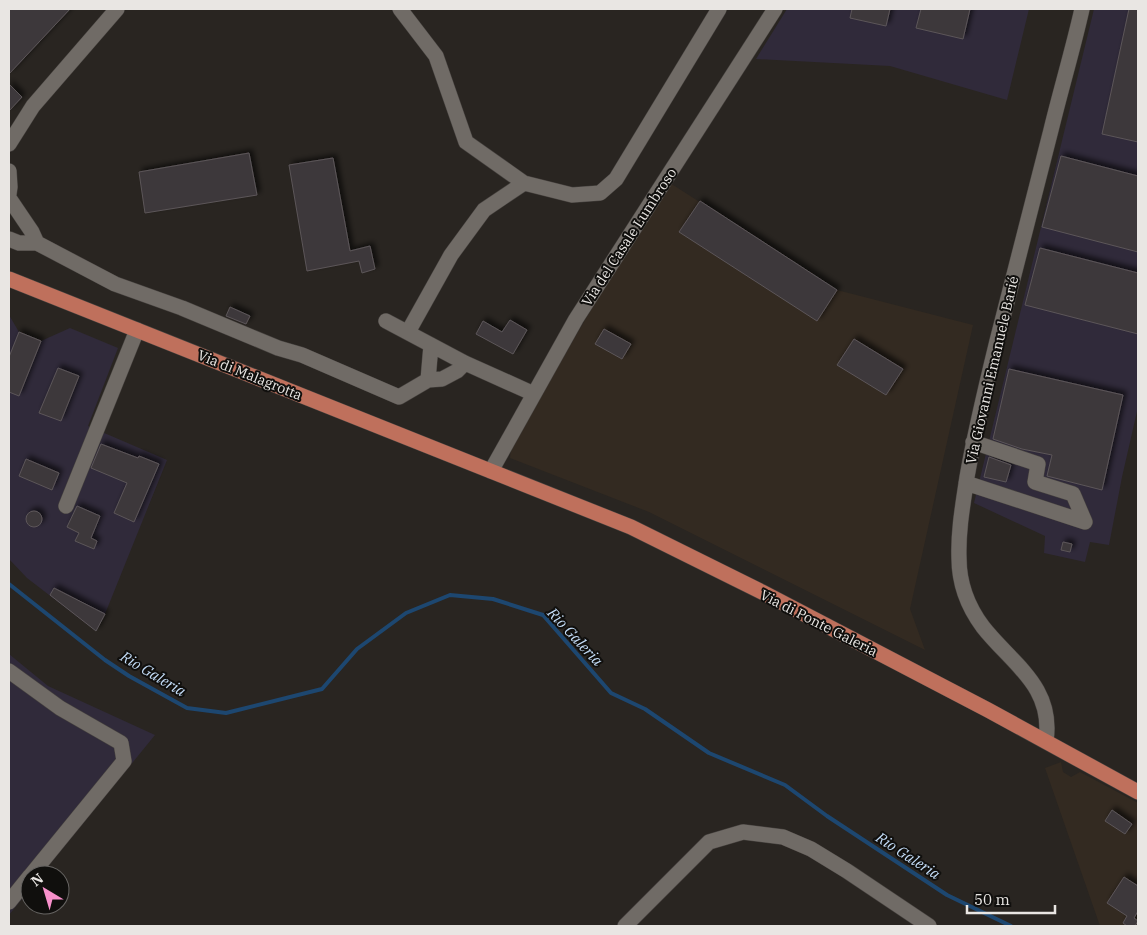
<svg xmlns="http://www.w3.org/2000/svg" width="1147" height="935" font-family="'IBM Plex Serif',serif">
<defs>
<filter id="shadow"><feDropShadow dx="3.5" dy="-3.5" stdDeviation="2.5" flood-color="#0009"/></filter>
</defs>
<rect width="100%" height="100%" fill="#292521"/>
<path fill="#332a21" d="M670 183 837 290 973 325 910 609 925 650 649 512 510 458 511 447 599 296Z
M1061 762 1063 772 1071 777 1080 772 1138 803V926H1100L1045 768Z"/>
<path fill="#302a3a" d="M787 9H1029L1007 100 890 66 756 59Z
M1094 9H1138V407L1122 477 1109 545 1090 542 1085 562 1044 553 1045 536 974 503Z
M9 315 19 332 41 341 70 328 118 348 88 426 167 460 105 614 96 631 27 578 9 559Z
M9 654 48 686 155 735 41 875H30V889L9 915Z"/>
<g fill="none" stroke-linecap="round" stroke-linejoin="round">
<path stroke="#1d4770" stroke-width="4" d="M9 584 105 660 129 676 187 708 226 713 322 689 357 649 406 613 450 595 493 599 543 615 611 693 645 709 709 753 785 785 827 816 947 895 1011 926"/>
</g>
<path fill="#3d373a" stroke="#5c5659" filter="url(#shadow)" d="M9 9H70L9 74Z
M852 9H890L886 26 850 18Z
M921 9H970L963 39 916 28Z
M1129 9H1138V142L1102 134Z
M9 84 22 97 9 111Z
M249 153 257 195 145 213 139 172Z
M1061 156 1138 176V252L1042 227Z
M333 158 350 251 370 246 375 269 362 273 359 261 307 271 289 165Z
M700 201 837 290 817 321 679 232Z
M1040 248 1138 273V334L1025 305Z
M230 307 250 316 246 324 226 316Z
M510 320 527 330 513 354 476 334 483 321 502 332Z
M604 329 631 344 622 359 595 344Z
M19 332 41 341 19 396 9 392V357Z
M854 339 903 369 886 395 837 365Z
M58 368 79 376 61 421 39 413Z
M1009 369 1123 395 1102 490 1047 476 1052 455 1022 449 993 439Z
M101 444 138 458 139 456 159 464 134 522 114 513 127 483 91 468Z
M989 457 1011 465 1006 482 984 477Z
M26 459 59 473 52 490 19 476Z
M77 506 100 516 91 538 97 541 94 549 75 541 79 533 67 527Z
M26 519a8 8 0 1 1 16 0a8 8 0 1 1-16 0Z
M1063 542 1072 544 1070 552 1061 550Z
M54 588 105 614 96 631 50 595Z
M1112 810 1132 824 1125 834 1105 821Z
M1124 877 1138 886V911L1134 918 1138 921 1135 926H1127L1123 923 1127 916 1107 903Z"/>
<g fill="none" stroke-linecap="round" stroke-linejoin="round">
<g stroke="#46423f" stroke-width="16">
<path id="minor" d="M400 9 436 56 466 142 524 183 572 195 600 193 616 179 719 9
M9 144 33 106 117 9
M9 171 10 187 9 194
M9 198 32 232 37 243
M9 239 19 243H37L115 284 182 308 278 348 302 355 399 397 428 380 442 379 457 371 465 363
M386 321 465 363 534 394
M408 332 451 255 484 210 524 183
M428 380 431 345
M491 471 576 319 775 9
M966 483 1085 522 1073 494 1035 482 1038 464 973 442
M66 506 137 330
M9 671 60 708 121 743 124 761 31 875
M1046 741C1054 686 1012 664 983 627 968 607 959 583 959 558 958 531 963 504 967 477 975 431 986 386 997 341 1015 270 1033 200 1051 130 1061 89 1073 49 1082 9
M9 902 30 876
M625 926 709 842 743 832 783 837 811 849 847 871 929 926"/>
</g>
<g stroke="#46423f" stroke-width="16">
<path id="major" d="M9 279 631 527 762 592 988 710 1138 792"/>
</g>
<use href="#minor" stroke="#706b66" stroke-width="15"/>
<use href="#major" stroke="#bf705c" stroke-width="15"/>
</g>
<g text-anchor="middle" stroke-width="4" stroke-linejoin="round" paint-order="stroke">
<g font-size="14" fill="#e9e6e3" stroke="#100f0d">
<text transform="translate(629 237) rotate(-57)" y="5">Via del Casale Lumbroso</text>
<text transform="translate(992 370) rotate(-77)" y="5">Via Giovanni Emanuele Barié</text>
<text transform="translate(250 375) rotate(22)" y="5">Via di Malagrotta</text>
<text transform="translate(819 623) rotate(27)" y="5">Via di Ponte Galeria</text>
</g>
<g font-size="15" font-style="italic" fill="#c4ddf8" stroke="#100f0d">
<text transform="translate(575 637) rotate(47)" y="5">Rio Galeria</text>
<text transform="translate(153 674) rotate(31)" y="5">Rio Galeria</text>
<text transform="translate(908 856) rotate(33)" y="5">Rio Galeria</text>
</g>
</g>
<rect width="1147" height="935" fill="none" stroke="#e9e6e3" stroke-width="20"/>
<g transform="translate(45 890) rotate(322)"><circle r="24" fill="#100f0d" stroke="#676563"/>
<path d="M0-4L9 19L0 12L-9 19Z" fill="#f890cb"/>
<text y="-8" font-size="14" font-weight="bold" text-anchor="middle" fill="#e9e6e3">N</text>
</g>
<path d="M967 905v8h88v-8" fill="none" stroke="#e9e6e3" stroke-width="2.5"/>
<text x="974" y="905" font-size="15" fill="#e9e6e3" stroke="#100f0d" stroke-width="4" paint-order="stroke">50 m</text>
</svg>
